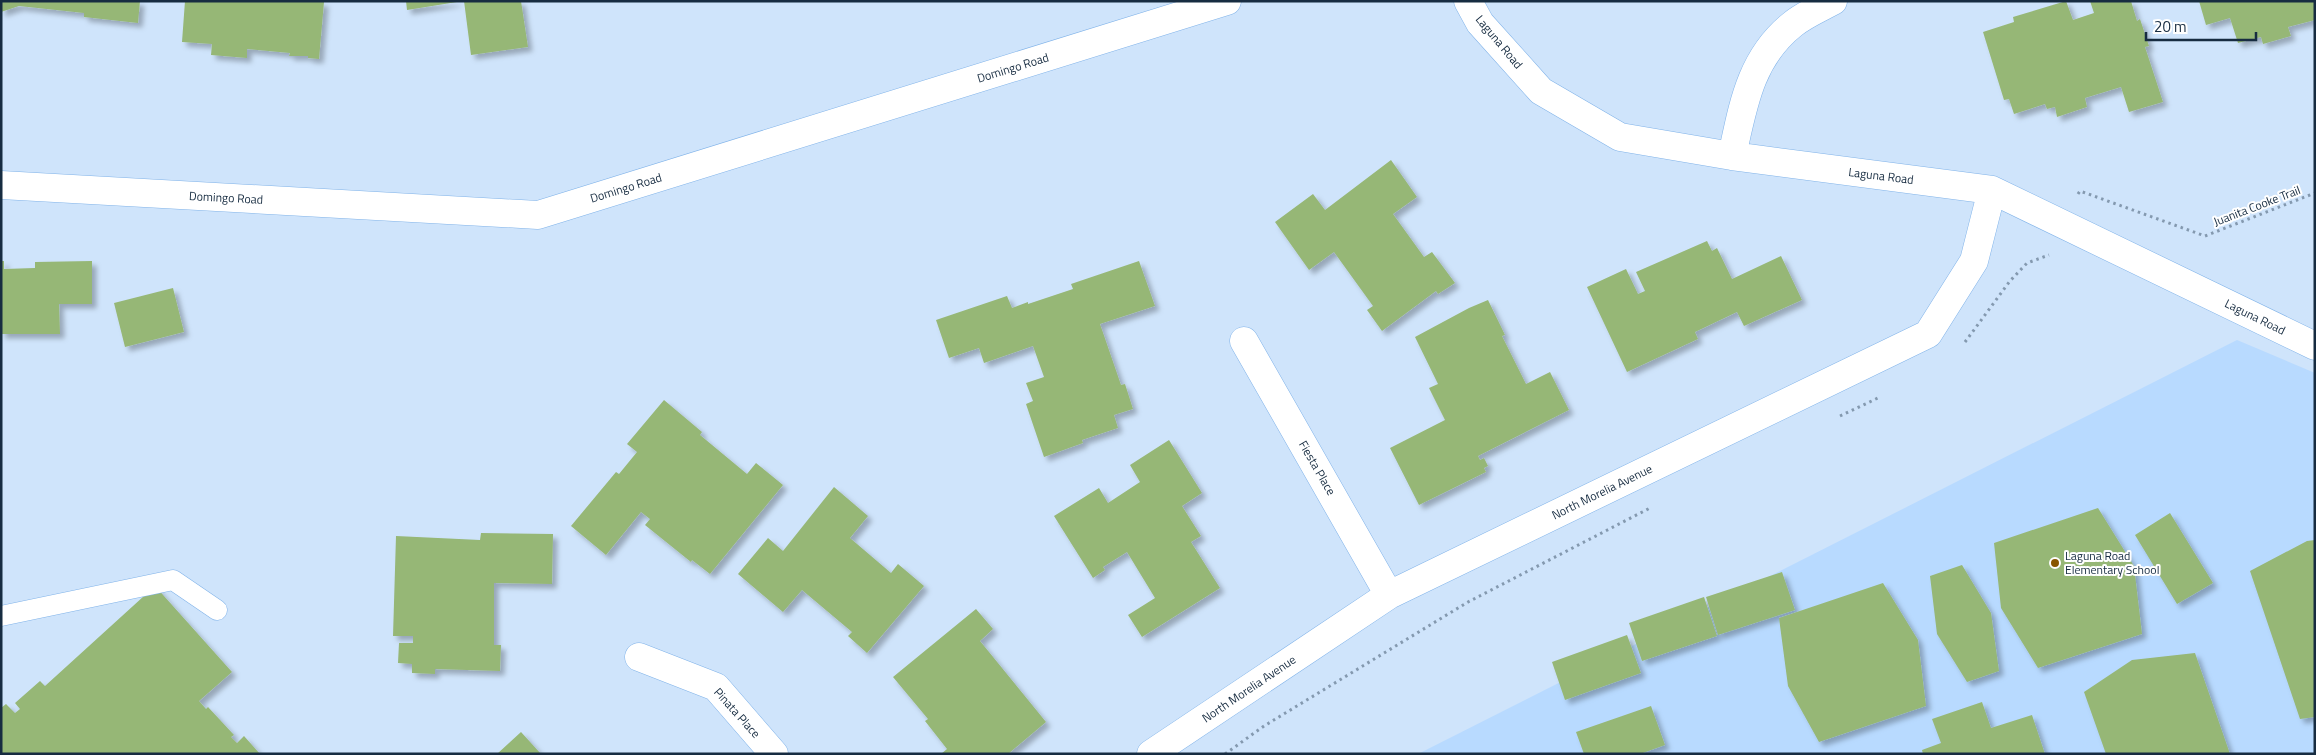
<svg xmlns="http://www.w3.org/2000/svg" width="2316" height="755" font-family="'Titillium Web',sans-serif">
<defs>
<filter id="shadow"><feDropShadow dx="4.5" dy="4.5" stdDeviation="2.5" flood-color="#0004"/></filter>
</defs>
<rect width="100%" height="100%" fill="#cfe4fb"/>
<path fill="#b8daff" d="M2237 340 2315 373V754H1418Z"/>
<path fill="#96b776" filter="url(#shadow)" d="M1 1H140L138 23 84 17V13L19 6 1 12Z
M185 1 324 2 319 59 308 58V56H289L290 53 247 49V58L211 55 212 44 182 42Z
M406 1H457V2L407 10Z
M464 1H521L528 47 471 55Z
M2066 1 2073 20 2094 13 2090 1H2131L2137 21 2140 19 2149 46 2145 47 2163 102 2129 112 2121 87 2085 98 2087 107 2057 117 2055 107 2047 109 2045 104 2014 114 2009 99 2004 100 1983 32 2014 22 2013 17Z
M2199 1H2314L2315 20 2288 27 2291 36 2263 44 2261 37 2238 43 2230 18 2206 25Z
M1391 160 1417 197 1393 214 1424 257 1432 252 1455 283 1438 294 1436 291 1382 331 1367 310 1373 306 1334 252 1309 270 1275 222 1313 194 1325 210Z
M1707 241 1712 251 1717 248 1732 279 1781 256 1802 300 1744 326 1737 312 1695 332 1698 339 1627 372 1587 287 1626 269 1638 294 1645 291 1636 272Z
M1 261H4V269L35 268V262L92 261V304H59L60 334H1Z
M1139 261 1155 306 1100 324 1121 385 1125 384 1133 409 1114 415 1118 428 1082 440 1083 443 1044 457 1026 404 1033 401 1026 383 1044 377 1033 346 984 363 979 348 949 358 936 320 1007 296 1012 308 1028 302V304L1073 289 1071 284Z
M173 288 184 332 125 347 114 303Z
M1488 300 1505 335 1502 336 1526 384 1550 372 1569 410 1478 456 1480 460 1484 458 1488 466 1484 468 1486 472 1419 505 1390 448 1445 420 1429 388 1438 384 1415 337 1469 308Z
M664 400 702 432 700 435 747 474 756 463 783 485 710 574 692 560 691 562 645 525 650 519 641 512 606 555 571 526 616 472 619 474 637 452 627 444Z
M1169 440 1202 493 1182 506 1201 536 1191 542 1220 588 1142 637 1128 615 1155 598 1127 552 1103 567 1105 570 1093 578 1054 516 1099 488 1108 503 1140 482 1130 465Z
M834 487 868 516 850 538 891 573 898 564 924 586 867 653 848 636 852 632 802 590 783 612 738 574 768 538 783 551Z
M2098 508 2134 566 2142 634 2038 668 2001 608 1994 543Z
M2170 513 2213 583 2177 604 2135 535Z
M481 533 553 534 552 584 494 583V645H501L500 671 435 669V674L412 673V664L398 663 399 643H413V636H393L396 536 480 540Z
M2315 540V717L2300 719 2250 571 2307 541Z
M1962 565 1991 613 1999 671 1967 682 1937 634 1930 576Z
M1782 572 1795 610 1718 635 1706 597Z
M1883 583 1918 640 1926 706 1819 742 1788 686 1779 618Z
M155 586 232 672 199 701 206 709 208 707 234 735 231 737 237 743 244 736 260 754H1V708L6 704 15 713 20 709 15 703 40 681 45 686Z
M1704 597 1717 636 1642 661 1629 623Z
M976 609 993 629 980 641 1046 722 1008 754H941L947 749 925 721 928 719 893 677Z
M1627 635 1641 673 1565 700 1552 662Z
M2195 653 2230 754H2106L2084 692 2132 660Z
M1982 702 1991 728 2032 715 2045 754H1923L1922 750 1941 743 1932 719Z
M1651 706 1665 745 1640 754H1584L1576 732Z
M521 732 541 754H497Z"/>
<g fill="none" stroke-linecap="round" stroke-linejoin="round">
<g stroke="#80b3e9" stroke-width="21">
<path id="service" d="M1 616 173 580 217 610"/>
</g>
<g stroke="#80b3e9" stroke-width="29">
<path id="minor" d="M1468 1 1480 23 1541 91 1620 137 1732 156 1992 190 2315 346
M1732 156C1743 106 1750 58 1793 24 1804 15 1820 8 1833 1
M1 185 538 215 1227 1
M1244 341 1389 595
M639 657 716 687 774 754
M1151 754 1389 595 1928 334 1974 261 1992 190"/>
</g>
<path stroke="#8499af" stroke-width="3" stroke-dasharray="2.5 4" stroke-linecap="butt" d="M2078 194 2080 191 2205 236 2315 193
M1965 342 2010 281 2027 263 2049 255
M1840 416 1880 397
M1225 754 1264 726 1468 602 1650 508"/>
<use href="#service" stroke="#fff" stroke-width="20"/>
<use href="#minor" stroke="#fff" stroke-width="28"/>
</g>
<circle fill="#895600" stroke="#fff" stroke-width="2" cx="2055" cy="563" r="5"/>
<g text-anchor="middle" stroke-width="4" stroke-linejoin="round" paint-order="stroke">
<g font-size="12" fill="#172c41" stroke="#fff">
<text transform="translate(1499 42) rotate(50)" y="4">Laguna Road</text>
<text transform="translate(1013 68) rotate(-17)" y="4">Domingo Road</text>
<text transform="translate(1881 176) rotate(7)" y="4">Laguna Road</text>
<text transform="translate(626 188) rotate(-17)" y="4">Domingo Road</text>
<text transform="translate(226 198) rotate(3)" y="4">Domingo Road</text>
<text transform="translate(2257 206) rotate(-21)" y="4">Juanita Cooke Trail</text>
<text transform="translate(2255 317) rotate(26)" y="4">Laguna Road</text>
<text transform="translate(1317 468) rotate(60)" y="4">Fiesta Place</text>
<text transform="translate(1602 492) rotate(-26)" y="4">North Morelia Avenue</text>
<text transform="translate(1249 689) rotate(-34)" y="4">North Morelia Avenue</text>
<text transform="translate(737 713) rotate(48)" y="4">Pinata Place</text>
</g>
<g font-size="12" fill="#172c41" stroke="#fff" text-anchor="start">
<text x="2065" y="560">Laguna Road<tspan x="2065" dy="14">Elementary School</tspan></text>
</g>
</g>
<rect width="2316" height="755" fill="none" stroke="#172c41" stroke-width="5"/>
<path d="M2146 32v8h110v-8" fill="none" stroke="#172c41" stroke-width="2.5"/>
<text x="2154" y="32" font-size="15" fill="#172c41" stroke="#ffffff" stroke-width="4" paint-order="stroke">20 m</text>
</svg>
